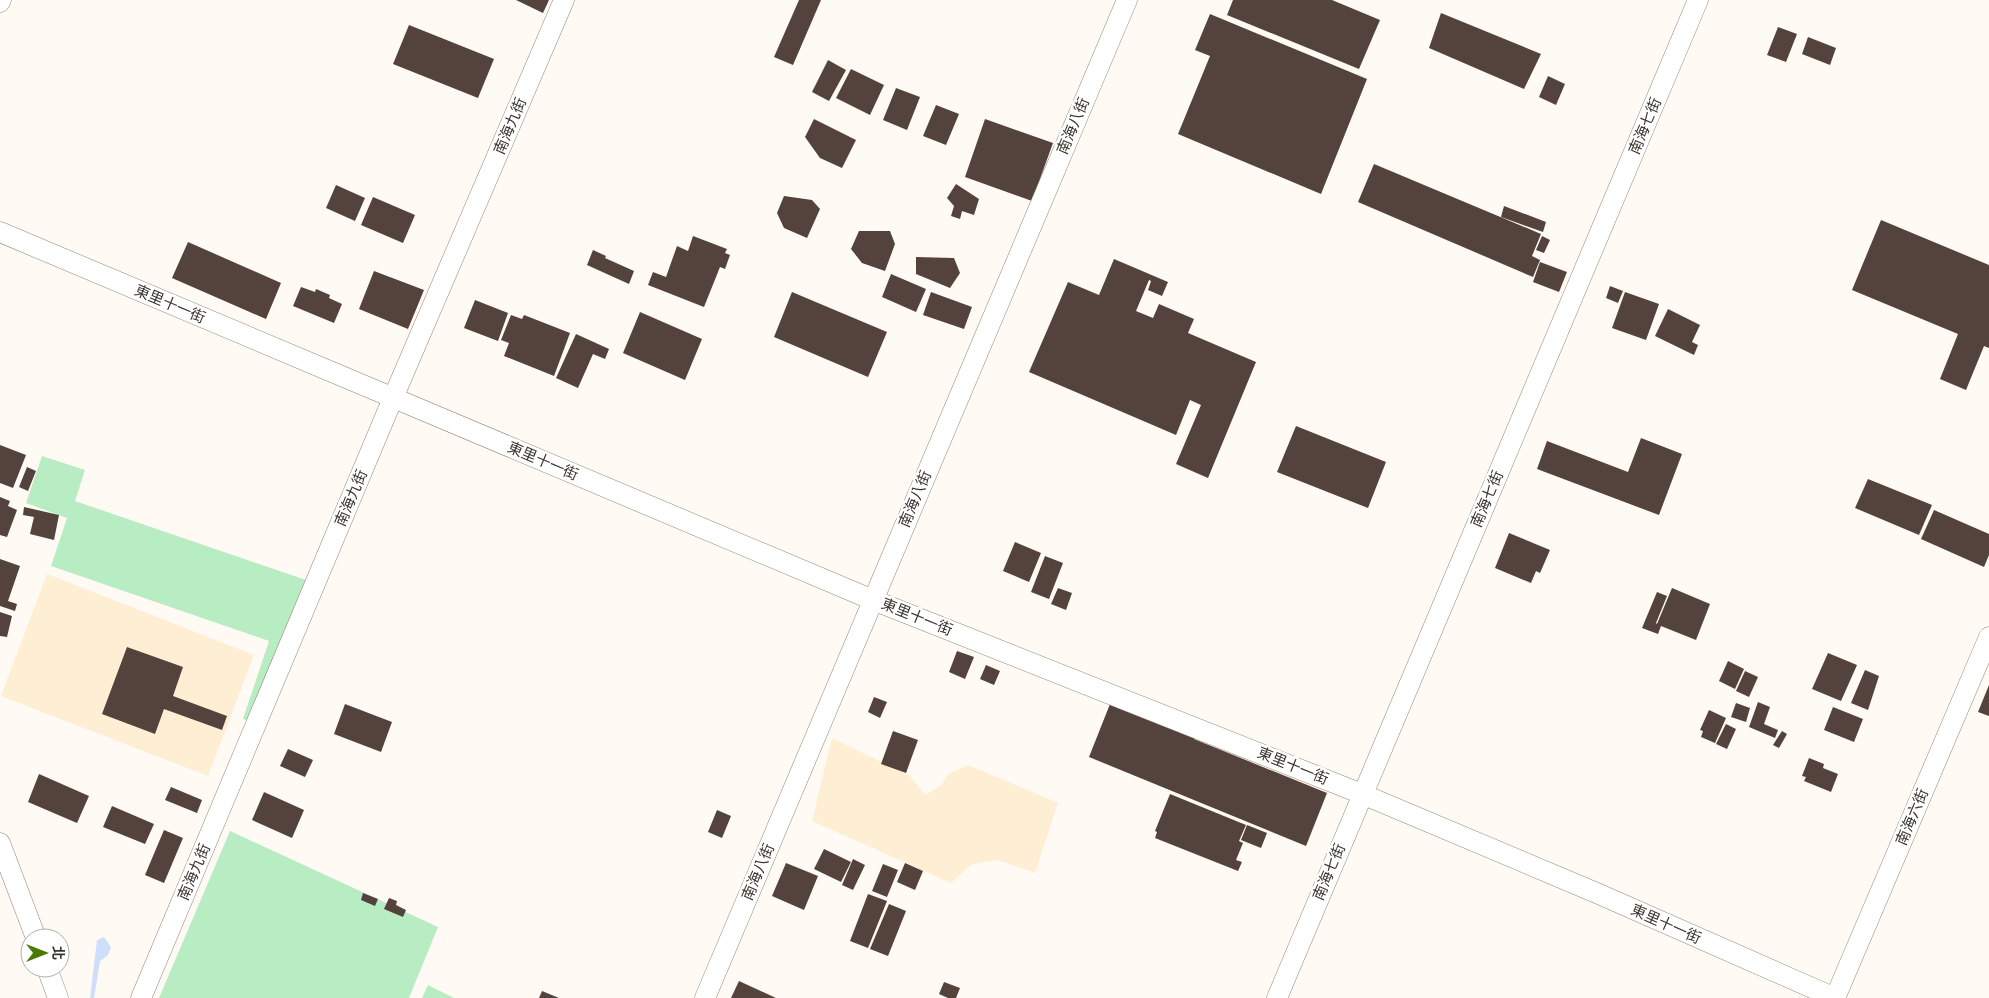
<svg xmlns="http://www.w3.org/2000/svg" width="1989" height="998" font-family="'Source Sans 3','Noto Sans TC',sans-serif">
<rect width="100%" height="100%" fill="#fffaf3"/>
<path fill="#feeed4" d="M47 574 254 655 208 776 1 696Z
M832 738 910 776 925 795 941 786 948 774 968 765 1058 803 1035 873 998 860 972 864 951 883 812 821Z"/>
<path fill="#b8ecc3" d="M42 456 85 470 75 501 306 580 257 723 243 719 269 641 51 566 67 518 26 503Z
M230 831 438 927 409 998H159Z
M428 985 454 998H422Z"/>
<path fill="#cfdefb" d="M104 937 111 947 108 955 100 961 94 998H90L97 940Z"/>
<path fill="#54423c" d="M516 0H549L543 13Z
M799 0H821L793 65 774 57Z
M1233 0H1332L1380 20 1359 69 1227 15Z
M1441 13 1541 54 1524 89 1429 48Z
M1210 14 1367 79 1321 194 1178 134 1210 56 1195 50Z
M409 25 494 59 478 98 393 64Z
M1778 27 1797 34 1786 62 1767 55Z
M1808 37 1836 48 1830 65 1802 54Z
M828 60 846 70 829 101 812 92Z
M851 69 884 85 870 115 836 98Z
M1548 76 1565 84 1556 105 1539 97Z
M896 88 920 97 907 130 883 120Z
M936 105 959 114 946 145 923 136Z
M814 119 856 140 842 168 820 158 805 137Z
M985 119 1053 143 1032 201 965 177Z
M1374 164 1541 234 1532 256 1540 260 1533 277 1358 202Z
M956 184 979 199 974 215 962 211 960 219 951 216 954 206 947 198Z
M336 185 365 198 355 221 326 208Z
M784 196 812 200 820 209 807 238 784 228 777 213Z
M373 197 415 215 403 243 361 225Z
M1504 206 1546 222 1543 232 1501 217Z
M1881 220 1989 265V348L1984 346 1966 390 1940 379 1958 334 1852 290Z
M859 231H890L895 244 885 271 862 263 851 249Z
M693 236 727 249 725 253 730 255 725 269 720 267 704 307 648 285 653 272 666 277 677 246 688 251Z
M1542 236 1550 240 1544 253 1536 250Z
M188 242 281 283 266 319 172 278Z
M593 250 606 256 605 258 634 271 629 284 587 265Z
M916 257 954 258 960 273 950 288 916 274Z
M1114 259 1168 282 1162 296 1148 290 1151 281 1149 280 1136 311 1153 318 1159 304 1194 319 1188 333 1256 362 1208 478 1176 464 1201 405 1190 400 1176 435 1029 372 1068 282 1099 295Z
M1540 262 1567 272 1559 292 1533 282Z
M374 271 424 290 408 329 359 309Z
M891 274 926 289 916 312 882 297Z
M1610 286 1623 291 1618 303 1606 298Z
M301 287 315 292 316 289 330 295 329 298 342 304 334 323 293 306Z
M792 292 887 332 868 377 774 337Z
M931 292 972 307 964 329 923 315Z
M1625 292 1659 304 1646 340 1612 328Z
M475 300 508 313 498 341 464 328Z
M1668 309 1700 325 1692 342 1698 345 1694 355 1655 336Z
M640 312 702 339 685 380 623 353Z
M511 315 522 319 524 315 570 333 554 376 504 356 509 343 501 340Z
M576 334 609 349 605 359 593 354 578 388 556 378Z
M1296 426 1386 462 1368 508 1277 472Z
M1641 438 1682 454 1659 515 1537 469 1547 441 1628 472Z
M0 445 26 455 13 488 0 483Z
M27 467 36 471 28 491 19 487Z
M1868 479 1932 505 1919 535 1855 508Z
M0 497 10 501 8 506 17 510 7 537 0 535Z
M24 507 59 515 54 540 30 534 34 517 23 515Z
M1934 510 1989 534V555L1984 567 1921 539Z
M1509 533 1550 550 1540 573 1536 571 1531 583 1495 568Z
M1015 542 1041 553 1029 582 1003 571Z
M1045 556 1063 563 1049 599 1031 592Z
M0 559 20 566 8 601 17 604 15 611 0 606Z
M1058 588 1072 593 1066 610 1051 604Z
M1672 588 1710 604 1696 640 1661 626 1658 634 1642 628 1657 592 1667 596 1656 623 1657 624Z
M0 612 12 616 7 637 0 636Z
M127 647 183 667 173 696 227 716 222 730 164 709 155 734 102 714Z
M957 651 974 657 965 679 949 672Z
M1828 653 1857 665 1841 701 1812 689Z
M1728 661 1744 669 1735 689 1719 681Z
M986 665 1000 671 994 685 980 679Z
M1865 670 1879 676 1868 710 1851 703Z
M1745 671 1758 677 1749 697 1736 691Z
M1989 685V716L1978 712Z
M874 697 887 702 880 718 868 712Z
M1112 699 1197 733 1194 739 1327 793 1306 846 1089 757Z
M1758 702 1770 707 1764 724 1778 730 1775 738 1749 727Z
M1736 703 1750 708 1746 722 1731 717Z
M345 704 392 722 381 752 334 734Z
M1833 707 1863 719 1854 742 1824 730Z
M1709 710 1726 718 1715 743 1701 737 1703 731 1700 730Z
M1726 724 1736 729 1727 749 1716 744Z
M893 731 918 740 906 773 881 764Z
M1782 731 1787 734 1779 748 1773 745Z
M288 749 313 760 305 777 280 766Z
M1809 758 1824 764 1823 768 1838 774 1831 792 1804 781 1806 777 1802 776Z
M39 774 89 796 77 823 28 802Z
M171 787 202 800 197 813 165 800Z
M264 792 304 810 292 838 252 820Z
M1170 794 1246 825 1239 841 1243 843 1236 860 1242 862 1238 871 1155 838 1157 832 1155 831Z
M112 806 154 824 145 844 103 827Z
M717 810 731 816 722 838 708 832Z
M1247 825 1267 833 1261 848 1241 840Z
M164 830 183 838 164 883 145 875Z
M824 849 851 862 841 882 814 869Z
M853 859 865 865 853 890 842 885Z
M786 863 818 876 804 910 772 896Z
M905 863 923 871 915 890 897 882Z
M883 864 898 870 887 897 872 891Z
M363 893 378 899 375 906 361 900Z
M868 894 887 901 868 948 850 941Z
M389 898 397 901 396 905 406 910 403 917 384 909Z
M889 904 906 911 888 956 870 949Z
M739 981 776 998H731Z
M944 982 960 988 956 998H948L939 994Z
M542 991 559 998H539Z"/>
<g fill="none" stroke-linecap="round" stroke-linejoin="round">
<g stroke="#928776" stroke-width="21">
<path id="minor" d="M0 2 1 0
M0 232 873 600 1362 794 1599 894 1835 998
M0 843 36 938
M47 968 58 998
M141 998 393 398 564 0
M705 998 1127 0
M1277 998 1698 0
M1835 998 1989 637"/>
</g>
<use href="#minor" stroke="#fff" stroke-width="20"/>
</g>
<g text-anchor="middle" stroke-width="5" stroke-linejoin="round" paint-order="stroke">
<g font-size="15" fill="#3a362e" stroke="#fff">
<text transform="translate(510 126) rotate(-67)" y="5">南海九街</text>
<text transform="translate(1073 126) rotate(-67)" y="5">南海八街</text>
<text transform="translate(1645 126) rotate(-67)" y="5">南海七街</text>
<text transform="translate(170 304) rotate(23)" y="5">東里十一街</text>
<text transform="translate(543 461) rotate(23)" y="5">東里十一街</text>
<text transform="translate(351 498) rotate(-67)" y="5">南海九街</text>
<text transform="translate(915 499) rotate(-67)" y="5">南海八街</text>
<text transform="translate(1487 499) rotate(-67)" y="5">南海七街</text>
<text transform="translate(917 617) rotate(22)" y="5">東里十一街</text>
<text transform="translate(1293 766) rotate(22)" y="5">東里十一街</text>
<text transform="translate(1912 817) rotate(-67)" y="5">南海六街</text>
<text transform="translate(194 872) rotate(-67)" y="5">南海九街</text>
<text transform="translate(758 872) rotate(-67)" y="5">南海八街</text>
<text transform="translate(1329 872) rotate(-67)" y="5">南海七街</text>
<text transform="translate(1666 924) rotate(24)" y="5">東里十一街</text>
</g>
</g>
<g transform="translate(45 953) rotate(90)"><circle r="24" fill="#ffffff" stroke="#b0afab"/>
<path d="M0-4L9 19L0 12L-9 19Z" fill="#4a7a02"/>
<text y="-8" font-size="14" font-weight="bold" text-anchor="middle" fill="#3a362e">北</text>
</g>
</svg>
